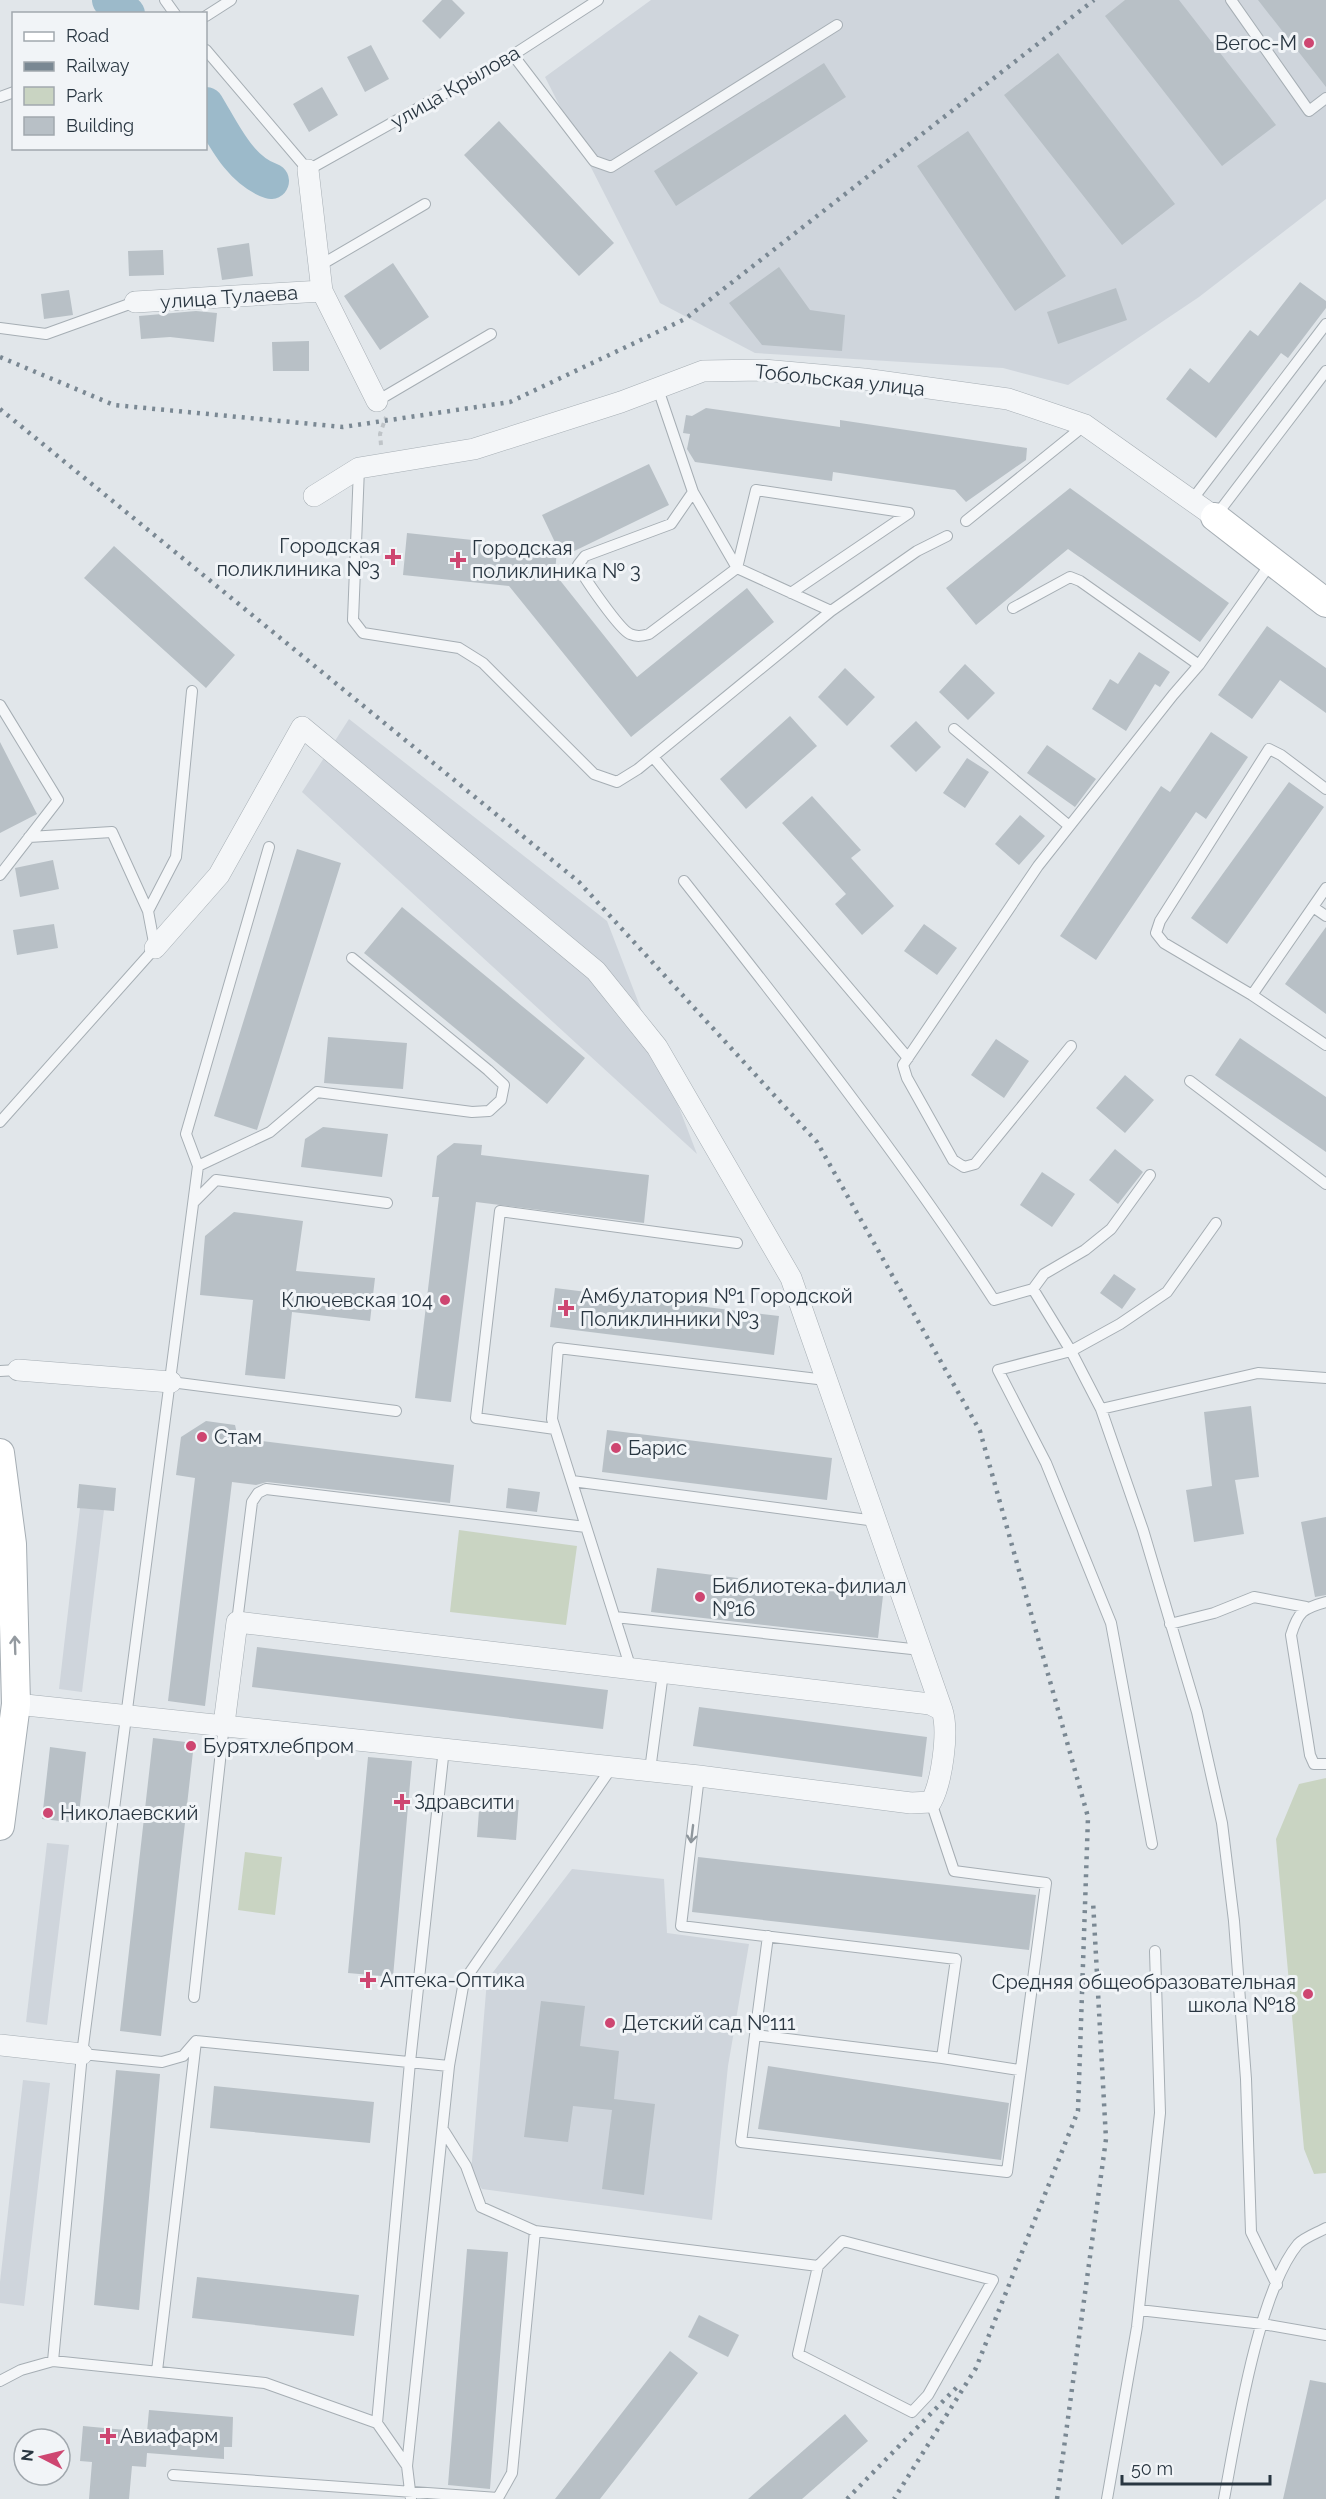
<svg xmlns="http://www.w3.org/2000/svg" width="1326" height="2499" font-family="Raleway,sans-serif">
<rect width="100%" height="100%" fill="#e1e6ea"/>
<path fill="#cfd5dc" d="M651 0H1326V199L1199 297 1068 385 1003 368 755 353 660 303 545 77Z
M349 719 607 921 697 1154 302 792Z
M80 1508 104 1510 82 1692 59 1689Z
M47 1843 69 1845 47 2025 26 2022Z
M572 1869 664 1879 667 1933 749 1944 728 2066 712 2220 482 2189 471 2173 487 1980Z
M23 2080 50 2083 24 2306 0 2303V2282Z"/>
<path fill="#c9d4c2" d="M459 1530 577 1546 566 1625 450 1612Z
M1326 1778V2173L1314 2174 1304 2149 1276 1839 1299 1784Z
M245 1852 282 1857 275 1915 238 1910Z"/>
<g fill="none" stroke-linecap="round" stroke-linejoin="round">
<path stroke="#9cbaca" stroke-width="36" d="M110 0 127 14
M206 105C223 133 239 170 271 181"/>
</g>
<path fill="#b8c0c6" d="M442 0H452L465 13 440 39 422 21Z
M1125 0H1179L1276 125 1222 166 1105 16Z
M1258 0H1326V87Z
M371 45 389 79 365 92 347 57Z
M1058 53 1175 204 1122 245 1004 95Z
M824 63 846 97 676 206 654 171Z
M322 87 338 115 309 132 293 104Z
M499 121 614 243 579 276 464 155Z
M968 131 1066 276 1015 311 917 166Z
M249 243 253 276 222 280 217 248Z
M163 250 164 275 129 276 128 251Z
M393 263 429 317 380 350 344 296Z
M779 267 810 310 845 315 842 351 762 345 729 303Z
M1300 282 1326 301V308L1288 358 1281 353 1216 438 1166 399 1190 368 1209 383 1250 330 1258 336Z
M1116 288 1127 320 1058 344 1047 312Z
M69 290 73 315 44 319 41 294Z
M196 311 217 313 214 342 170 337 141 339 139 316Z
M309 341V371H273L272 342Z
M706 408 840 427V420L1027 448 1026 460 966 502 955 490 833 472 832 481 695 462 687 449 690 434 683 433 686 415 692 416Z
M649 464 669 505 562 557 542 515Z
M1070 488 1229 603 1200 642 1068 549 976 625 946 588Z
M407 533 557 549 555 574 637 677 747 588 774 622 631 737 509 586 403 575Z
M114 546 235 655 206 688 84 578Z
M1267 626 1326 668V713L1280 680 1252 719 1218 695Z
M1139 652 1170 672 1160 687 1155 684 1126 731 1092 709 1110 679 1118 684Z
M965 664 995 693 968 720 939 692Z
M845 668 875 697 847 726 818 697Z
M790 716 817 746 746 809 720 779Z
M916 721 941 747 916 772 890 746Z
M1211 732 1248 757 1206 819 1196 812 1096 960 1060 936 1161 786 1170 792Z
M0 742 37 814 0 833Z
M1047 745 1096 779 1075 807 1027 773Z
M967 758 989 772 965 808 943 793Z
M1289 782 1324 807 1227 944 1191 918Z
M812 796 861 850 851 858 894 906 862 935 835 904 846 894 782 823Z
M1020 815 1045 836 1019 865 995 844Z
M297 849 341 863 257 1130 214 1116Z
M53 860 59 889 20 897 15 868Z
M402 907 585 1058 547 1104 364 953Z
M54 924 58 948 17 955 13 930Z
M924 924 957 948 937 975 904 951Z
M1326 927V1014L1285 984Z
M328 1037 407 1043 403 1089 324 1083Z
M1240 1038 1326 1097V1152L1215 1075Z
M996 1039 1029 1061 1004 1098 971 1075Z
M1125 1075 1154 1100 1125 1133 1096 1108Z
M323 1127 388 1134 382 1177 301 1167 305 1139Z
M454 1143 482 1145 481 1155 649 1175 644 1223 476 1202 451 1402 415 1398 439 1197H432L437 1156Z
M1115 1149 1143 1172 1118 1204 1089 1180Z
M1042 1172 1075 1194 1052 1227 1020 1205Z
M234 1212 303 1221 296 1271 375 1278 370 1321 292 1312 285 1379 245 1375 253 1300 200 1295 205 1236Z
M1114 1274 1136 1289 1122 1309 1100 1293Z
M555 1288 779 1316 774 1355 550 1327Z
M1251 1406 1259 1477 1235 1480 1244 1534 1194 1542 1186 1490 1212 1486 1204 1412Z
M206 1421 235 1425 238 1438 454 1465 450 1503 267 1482 256 1485 232 1482 205 1706 168 1701 195 1478 176 1475 181 1437Z
M607 1430 832 1458 827 1500 602 1472Z
M79 1484 116 1488 114 1511 77 1508Z
M508 1488 540 1492 537 1512 506 1508Z
M1326 1517V1595L1315 1597 1301 1522Z
M657 1568 883 1596 878 1638 651 1612Z
M257 1647 608 1690 603 1729 252 1687Z
M699 1707 927 1737 922 1777 693 1746Z
M153 1738 194 1743 161 2036 120 2031Z
M50 1747 86 1752 78 1823 42 1819Z
M368 1757 412 1761 393 1977 348 1973Z
M480 1797 519 1800 516 1840 477 1837Z
M698 1857 1036 1895 1029 1950 692 1912Z
M541 2001 585 2006 580 2046 619 2051 614 2099 655 2104 644 2195 602 2189 612 2110 573 2106 568 2142 524 2137Z
M768 2066 1009 2103 1001 2160 758 2129Z
M116 2070 160 2074 139 2310 94 2305Z
M214 2086 374 2102 370 2143 210 2128Z
M467 2249 508 2252 490 2489 448 2485Z
M197 2277 359 2295 354 2336 192 2318Z
M699 2315 739 2335 728 2357 688 2337Z
M670 2351 698 2373 600 2499H555Z
M1310 2380 1326 2383V2499H1283Z
M149 2410 233 2417 232 2447H224V2459L147 2453 146 2467 132 2466 129 2499H89L92 2462 80 2461 83 2426 147 2432Z
M845 2414 868 2441 802 2499H748Z"/>
<g fill="none" stroke-linecap="round" stroke-linejoin="round">
<g stroke="#a6aeb4" stroke-width="12">
<path id="lane" d="M165 0 175 14
M1231 0 1309 111 1326 98
M206 16 231 0
M206 50 308 170 513 55 598 0
M513 55 594 161 611 167 837 25
M0 97 14 92
M319 266 425 204
M0 328 46 334 135 302
M658 389 693 492 737 568
M377 401 491 334
M359 468 353 620 363 633 459 648 483 663 594 774 617 782 638 769 831 611 917 551 947 536
M693 492 671 524 585 556 578 565C583 577 620 630 630 634 637 637 642 636 649 634L737 568 831 611
M1192 500 1326 324
M1215 517 1326 371
M966 521 1085 425
M737 568 756 490 909 513
M791 593 909 513
M1013 608 1070 577 1080 581 1199 665
M0 705 58 800 0 875
M954 729 1068 825
M653 757 908 1058
M684 881C792 1018 899 1154 994 1300L1033 1289 1044 1274 1085 1250 1111 1229 1150 1175
M1326 888 1252 995 1326 1045
M1313 907 1326 916
M148 911 176 857 192 691
M1252 995 1164 943 1156 933 1160 921 1269 749 1281 755 1326 789
M1071 1046 975 1164 964 1167 953 1160 907 1078 903 1065 1038 866 1173 695 1199 665 1271 563
M1190 1081 1326 1184
M0 1122 155 948 148 911 112 832 29 837
M198 1166 186 1134 269 847
M194 1202 216 1180 387 1203
M1033 1289 1071 1351 1101 1409 1143 1530 1197 1712 1222 1823 1234 1921 1246 2079 1251 2232 1277 2285
M0 1371 18 1370
M171 1382 396 1411
M1101 1409 1258 1373 1326 1378
M555 1429 476 1418 500 1211 737 1243
M572 1481 876 1521
M1326 1602C1303 1608 1298 1612 1291 1635L1310 1755 1314 1764H1326
M615 1617 921 1650
M237 1622 252 1502 258 1493 266 1489 586 1527
M1170 1624 1214 1613 1254 1597 1306 1607
M631 1669 552 1419 558 1348 826 1380
M650 1770 663 1673
M699 1776 681 1926 956 1959 942 2058 1019 2070
M1152 1844 1111 1623 1046 1463 998 1370 1071 1351 1120 1324 1167 1292 1216 1223
M768 1936 741 2142 1007 2172 1046 1883 954 1871 931 1802
M194 1997 224 1724
M755 2035 942 2058
M82 2054 162 2062 183 2056 196 2041 449 2066 464 1981 612 1767
M535 2231 818 2266
M843 2241 993 2280 928 2395 912 2412 798 2354 818 2266Z
M1139 2310 1263 2324 1326 2335
M53 2361 82 2054 198 1166 270 1132 317 1092 472 1112 489 1111 501 1100 504 1085 488 1070 352 958
M157 2371 196 2041
M0 2381 21 2370 53 2361 265 2383 377 2423 407 2466 411 2499
M377 2423 410 2062 444 1748
M407 2466 449 2066
M173 2475 498 2498 512 2473 535 2231 481 2207 466 2166 444 2131
M1107 2499 1137 2327 1160 2113 1155 1951
M1224 2499C1236 2435 1258 2292 1298 2244 1305 2237 1317 2233 1326 2228"/>
</g>
<g stroke="#a6aeb4" stroke-width="22">
<path id="street" d="M308 170 322 291 377 401
M135 302 322 291
M314 496 359 468 474 449 621 402 703 371 763 370 864 379 1008 399 1085 425 1215 517
M155 948 219 875 302 727 596 971 657 1047 791 1278 942 1710
M18 1370 171 1382
M16 1704 699 1776 911 1803 931 1802C942 1782 949 1731 942 1710L930 1704 237 1622 224 1724
M0 2045 82 2054"/>
</g>
<g stroke="#a6aeb4" stroke-width="30">
<path id="secondary" d="M1215 517 1326 603
M0 1453 12 1544 16 1704 0 1826"/>
</g>
<path stroke="#bfc4c8" stroke-width="4" stroke-dasharray="4.5 4.5" stroke-linecap="butt" d="M381 445 380 434 386 417"/>
<use href="#lane" stroke="#f4f6f8" stroke-width="10"/>
<use href="#street" stroke="#f4f6f8" stroke-width="21"/>
<use href="#secondary" stroke="#fff" stroke-width="28"/>
<path stroke="#7a8893" stroke-width="4.5" stroke-dasharray="3 6" stroke-linecap="butt" d="M0 357 114 405 343 427 510 402 685 319 1094 0
M0 409 579 882 817 1142 980 1431 1088 1817 1078 2111 976 2368 894 2499
M847 2499 957 2387
M1057 2499 1106 2139 1093 1901"/>
</g>
<defs><path id="oneway-shaft" d="M-6 0H5M1.5-3L5.5 0L1.5 3" fill="none" stroke-width="1.6" stroke-linecap="round" stroke-linejoin="round" transform="scale(1.5)"/></defs>
<use stroke="#949aa0" href="#oneway-shaft" transform="translate(15 1645) rotate(-92)"/>
<use stroke="#8e969c" href="#oneway-shaft" transform="translate(692 1834) rotate(97)"/>
<g fill="#ce4671" stroke="#f1f4f7" stroke-width="2">
<circle cx="1309" cy="43" r="6"/>
<path d="M390 548h6v6h6v6h-6v6h-6v-6h-6v-6h6z"/>
<path d="M455 551h6v6h6v6h-6v6h-6v-6h-6v-6h6z"/>
<circle cx="445" cy="1300" r="6"/>
<path d="M563 1299h6v6h6v6h-6v6h-6v-6h-6v-6h6z"/>
<circle cx="202" cy="1437" r="6"/>
<circle cx="616" cy="1448" r="6"/>
<circle cx="700" cy="1597" r="6"/>
<circle cx="191" cy="1746" r="6"/>
<path d="M399 1793h6v6h6v6h-6v6h-6v-6h-6v-6h6z"/>
<circle cx="48" cy="1813" r="6"/>
<path d="M365 1971h6v6h6v6h-6v6h-6v-6h-6v-6h6z"/>
<circle cx="1308" cy="1994" r="6"/>
<circle cx="610" cy="2023" r="6"/>
<path d="M105 2427h6v6h6v6h-6v6h-6v-6h-6v-6h6z"/>
</g>
<g text-anchor="middle" stroke-width="6" stroke-linejoin="round" paint-order="stroke">
<g font-size="20" fill="#293641" stroke="#f1f4f7" text-anchor="start">
<text x="1297" y="50" text-anchor="end">Вегос-М</text>
<text x="380" y="553" text-anchor="end">Городская<tspan x="380" dy="23">поликлиника №3</tspan></text>
<text x="472" y="555">Городская<tspan x="472" dy="23">поликлиника № 3</tspan></text>
<text x="580" y="1303">Амбулатория №1 Городской<tspan x="580" dy="23">Поликлинники №3</tspan></text>
<text x="433" y="1307" text-anchor="end">Ключевская 104</text>
<text x="214" y="1444">Стам</text>
<text x="628" y="1455">Барис</text>
<text x="712" y="1593">Библиотека-филиал<tspan x="712" dy="23">№16</tspan></text>
<text x="203" y="1753">Бурятхлебпром</text>
<text x="414" y="1809">Здравсити</text>
<text x="60" y="1820">Николаевский</text>
<text x="380" y="1987">Аптека-Оптика</text>
<text x="1296" y="1989" text-anchor="end">Средняя общеобразовательная<tspan x="1296" dy="23">школа №18</tspan></text>
<text x="622" y="2030">Детский сад №111</text>
<text x="120" y="2443">Авиафарм</text>
</g>
<g font-size="20" fill="#293641" stroke="#f1f4f7">
<text transform="translate(455 87) rotate(-30)" y="7">улица Крылова</text>
<text transform="translate(229 297) rotate(-4)" y="7">улица Тулаева</text>
<text transform="translate(840 380) rotate(6)" y="7">Тобольская улица</text>
</g>
</g>
<rect x="12" y="12" width="195" height="138" fill="#f1f4f7" stroke="#a1a8ae" stroke-width="1.5"/>
<rect x="24" y="32" width="30" height="9" fill="#ffffff" stroke="#a1a8ae" stroke-width="1.5"/>
<text x="66" y="42" font-size="18" fill="#293641">Road</text>
<rect x="24" y="62" width="30" height="9" fill="#7a8893" stroke="#a1a8ae" stroke-width="1.5"/>
<text x="66" y="72" font-size="18" fill="#293641">Railway</text>
<rect x="24" y="87" width="30" height="18" fill="#c9d4c2" stroke="#a1a8ae" stroke-width="1.5"/>
<text x="66" y="102" font-size="18" fill="#293641">Park</text>
<rect x="24" y="117" width="30" height="18" fill="#b8c0c6" stroke="#a1a8ae" stroke-width="1.5"/>
<text x="66" y="132" font-size="18" fill="#293641">Building</text>
<g transform="translate(42 2457) rotate(277)"><circle r="28" fill="#f1f4f7" stroke="#a1a8ae" stroke-width="1.5"/>
<path d="M0-4.5L10 22L0 15L-10 22Z" fill="#ce4671"/>
<text y="-9" font-size="16" font-weight="bold" text-anchor="middle" fill="#293641">N</text>
</g>
<path d="M1122 2475v9h148v-9" fill="none" stroke="#293641" stroke-width="3"/>
<text x="1131" y="2475" font-size="18" fill="#293641" stroke="#f1f4f7" stroke-width="4.5" paint-order="stroke">50 m</text>
</svg>
